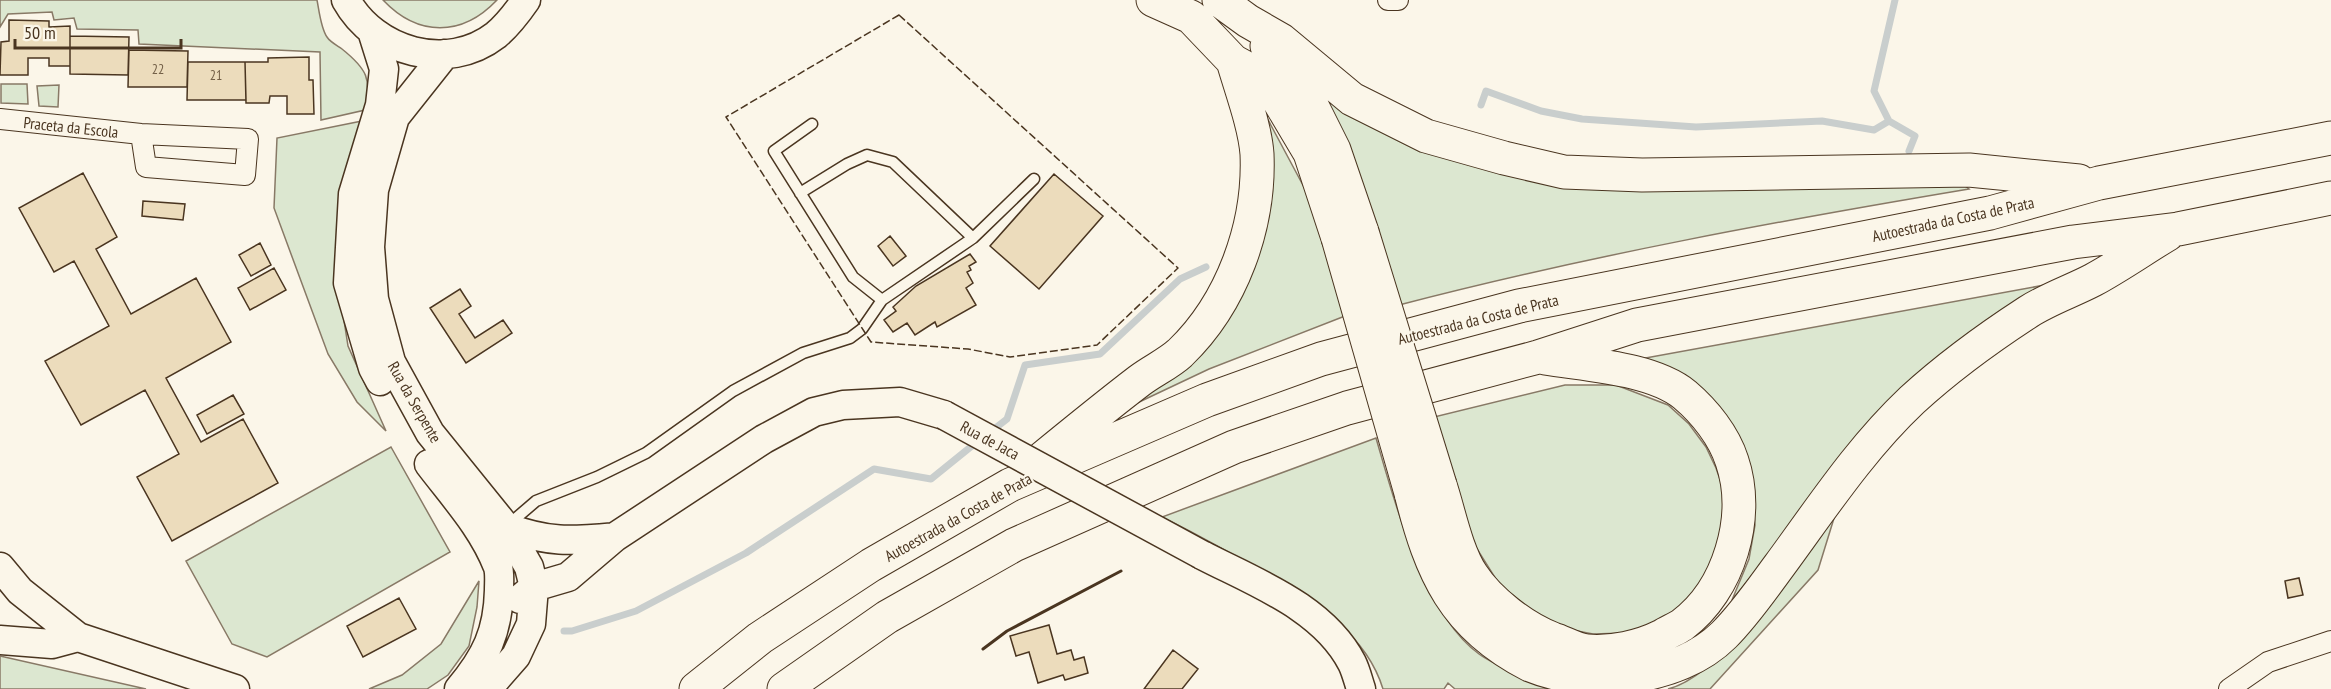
<svg xmlns="http://www.w3.org/2000/svg" width="2331" height="689" font-family="'PT Sans Narrow',sans-serif">
<rect width="100%" height="100%" fill="#fbf6e9"/>
<path fill="#dce7d0" stroke="#887966" stroke-width="1.5" d="M0 0H317C319 10 321 29 327 37 330 42 338 46 342 49 367 69 372 79 365 110L321 120 320 52 139 44 138 30 77 29 74 18 54 20 52 12 8 14 0 27Z
M383 0H497C462 37 418 37 383 0Z
M1296 69 1442 156 1964 185 1969 189C1778 221 1587 256 1399 305Z
M1 84H27L28 104 1 103Z
M59 85 58 107 39 106 37 86Z
M1258 101 1305 189 1320 229 1345 316 1209 369 1118 412 1236 303Z
M362 121 338 282 348 346 386 431 357 402 328 354 274 208 277 138Z
M2045 285 1758 568 1732 600 1749 559 1755 525 1752 495 1640 359Z
M1565 385H1616L1668 405 1689 424 1706 447 1716 468 1725 494V528L1714 569 1689 600 1660 625 1625 633 1593 634 1551 626 1499 584 1472 541 1434 417Z
M1376 438C1395 503 1423 613 1479 654 1495 666 1529 679 1548 689H1455L1448 683 1444 689H1383C1366 633 1314 603 1267 575 1233 554 1198 535 1162 517Z
M391 447 450 552 267 657 232 644 186 561Z
M1835 515 1818 570 1710 689H1668C1723 676 1800 561 1835 515Z
M479 581 477 607 469 646 448 675 427 689H369L402 675 441 644Z
M0 656 146 689H0Z"/>
<g fill="none" stroke-linecap="round" stroke-linejoin="round">
<path stroke="#c9cecd" stroke-width="7" d="M1895 0 1874 91 1889 121 1915 136 1909 151
M1481 105 1486 91 1541 111 1582 119 1696 127 1822 121 1874 130 1889 121
M989 433 1007 419 1025 365 1100 354 1180 279 1206 267
M564 631H572L636 611 746 553 874 469 931 479 978 441"/>
</g>
<path fill="#ecdcbc" stroke="#4a3520" stroke-width="1.5" d="M9 20 49 21V27L70 26V66H49V58H28V75H0L1 42 9 41Z
M70 36 129 37 128 75 70 74Z
M129 50 188 51 187 87H128Z
M309 57V80H313L314 114H287V96H270L269 103H246L245 62H268V58Z
M188 62H245L246 100H187Z
M83 173 117 237 96 249 131 314 196 278 231 342 166 378 201 442 243 419 278 483 172 541 137 477 179 454 145 390 81 425 45 361 109 326 74 261 54 272 19 208Z
M1054 174 1103 216 1039 289 990 246Z
M143 201 185 204 183 220 142 216Z
M890 236 906 256 893 266 878 246Z
M260 243 271 265 251 276 239 255Z
M970 254 976 262 969 266 971 270 967 272 973 283 966 288 976 305 937 327 935 322 915 335 907 323 893 332 884 320 896 311 893 307 916 286Z
M274 268 286 290 250 310 238 288Z
M460 289 471 306 459 314 475 338 503 320 512 333 466 363 430 308Z
M233 395 244 414 207 434 197 415Z
M2299 578 2303 595 2288 598 2285 581Z
M399 598 416 629 363 657 347 626Z
M1049 625 1057 654 1071 650 1074 660 1084 657 1088 673 1065 680 1063 675 1038 683 1029 652 1016 656 1010 636Z
M1173 650 1198 669 1182 689H1144Z"/>
<g fill="none" stroke-linecap="round" stroke-linejoin="round">
<g stroke="#4a3520" stroke-width="13">
<path id="lane" d="M812 124 774 151 853 277 882 300
M800 193 847 164 867 155 893 162 973 238
M508 525 536 501 597 477 646 453 733 391 803 353 850 338 862 329 882 300 973 238 1034 179"/>
</g>
<g stroke="#4a3520" stroke-width="22">
<path id="street" d="M1388 0H1398
M0 119 141 134 248 139 245 175 146 167 141 134
M2229 689 2268 662 2331 641"/>
</g>
<g stroke="#4a3520" stroke-width="31">
<path id="secondary" d="M346 0C375 52 447 73 496 35 508 25 517 13 526 0
M373 34 384 69 380 105 353 194 348 283 373 368 380 381
M445 54 395 117 374 190 370 247 374 299 391 362 430 433 506 527 529 567 534 587 531 624 516 656 496 679 483 689
M429 464C454 497 483 528 498 567 500 574 499 582 499 590 498 632 486 657 459 689
M506 527C549 543 570 541 615 537
M1202 555C1254 582 1323 607 1352 663 1356 671 1358 680 1361 689
M0 567 20 591 78 637 235 689
M520 599 534 587 568 577 615 537 764 439 814 412 843 405 900 402 944 415
M0 640 52 644 78 637"/>
</g>
<g stroke="#4a3520" stroke-width="35">
<path id="highway" d="M1153 0 1191 17 1233 61 1266 79 1310 153 1338 238
M1219 0 1248 21 1281 40 1352 99 1426 136 1504 158 1564 172 1642 175 1969 170 2079 181
M1267 46 1308 98 1334 150 1362 232
M1039 461C1072 434 1105 407 1139 381 1152 371 1168 364 1180 353 1232 303 1260 226 1257 154 1255 126 1241 89 1233 61
M1440 485C1449 512 1456 551 1472 575 1489 601 1524 628 1553 639 1563 642 1576 650 1587 651 1612 653 1640 647 1662 636 1668 632 1676 629 1682 625 1729 590 1751 517 1732 461 1724 436 1705 412 1685 395 1652 368 1587 365 1545 358
M1411 493C1431 573 1454 626 1530 665 1588 689 1678 681 1724 635 1745 614 1762 589 1779 566 1821 509 1860 449 1912 400 1947 368 1988 338 2028 312 2048 299 2072 291 2093 280 2119 266 2143 249 2168 234
M696 689 760 638 871 565 1010 485 1207 400 1321 359 1519 306 1990 213 2099 183 2331 138
M784 689 887 617 1014 545 1234 447 1347 408 1538 357 1637 325 2073 242 2178 229 2331 198"/>
</g>
<use href="#lane" stroke="#fbf6e9" stroke-width="10"/>
<use href="#street" stroke="#fbf6e9" stroke-width="20"/>
<use href="#secondary" stroke="#fbf6e9" stroke-width="28"/>
<use href="#highway" stroke="#fbf6e9" stroke-width="33"/>
<g stroke="#4a3520" stroke-width="31" stroke-linecap="butt">
<path id="secondary-bridge" d="M944 415 1202 555"/>
</g>
<g stroke="#4a3520" stroke-width="35" stroke-linecap="butt">
<path id="highway-bridge" d="M1362 232 1440 485
M1338 238 1411 493"/>
</g>
<use href="#secondary-bridge" stroke="#fbf6e9" stroke-width="28"/>
<use href="#highway-bridge" stroke="#fbf6e9" stroke-width="33"/>
<path stroke="#4a3520" stroke-width="1.5" stroke-dasharray="8 3" stroke-linecap="butt" d="M899 15 1178 268 1097 345 1010 357 968 349 871 342 726 117Z"/>
<path stroke="#4a3520" stroke-width="3" d="M983 649 1007 631 1121 571"/>
</g>
<g text-anchor="middle" stroke-width="4.5" stroke-linejoin="round" paint-order="stroke">
<g font-size="14" fill="#725f47">
<text x="158" y="74">22</text>
<text x="216" y="80">21</text>
</g>
<g font-size="16" fill="#4a3520" stroke="#fbf6e9">
<text transform="translate(71 127) rotate(6)" y="6">Praceta da Escola</text>
<text transform="translate(1953 219) rotate(-12)" y="6">Autoestrada da Costa de Prata</text>
<text transform="translate(1478 319) rotate(-14)" y="6">Autoestrada da Costa de Prata</text>
<text transform="translate(415 402) rotate(60)" y="6">Rua da Serpente</text>
<text transform="translate(990 440) rotate(28)" y="6">Rua de Jaca</text>
<text transform="translate(958 517) rotate(-29)" y="6">Autoestrada da Costa de Prata</text>
</g>
</g>
<path d="M15 39v9h166v-9" fill="none" stroke="#4a3520" stroke-width="3"/>
<text x="24" y="39" font-size="18" fill="#4a3520" stroke="#fbf6e9" stroke-width="4.5" paint-order="stroke">50 m</text>
</svg>
